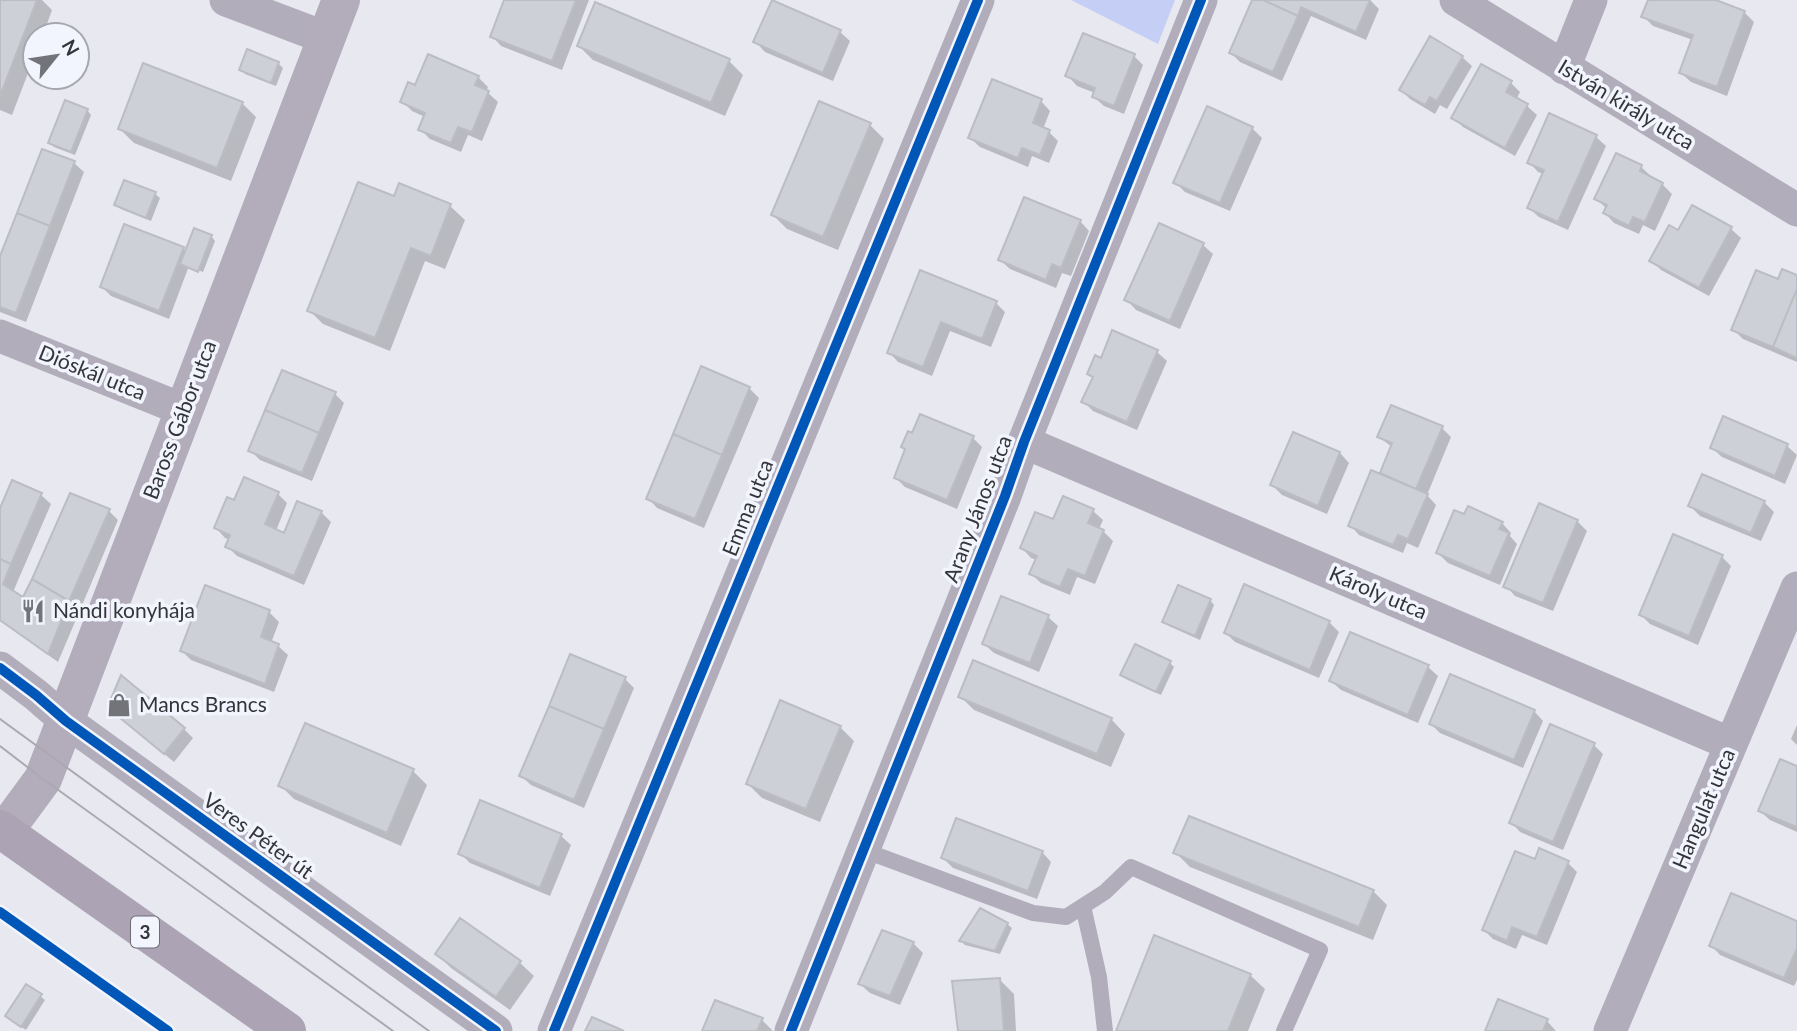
<svg xmlns="http://www.w3.org/2000/svg" width="1797" height="1031" font-family="Lato,sans-serif">
<rect width="100%" height="100%" fill="#e8e9f0"/>
<path fill="#c5cef5" d="M1071 0H1175L1158 44Z"/>
<path fill="#0003" d="M0 0H42L52 10 43 35H35V55L12 115 0 110Z
M506 0H589L562 70 501 46 492 36Z
M1254 0H1370L1379 9 1366 40 1311 16 1282 81 1240 62 1231 53Z
M1649 0H1711L1745 13 1754 22 1727 96 1691 82 1681 73 1693 40 1653 26 1643 16Z
M773 2 840 32 850 41 833 81 765 52 756 42Z
M579 46 729 61 743 75 725 116 593 60Z
M1134 56 1143 65 1124 114 1104 106 1094 97 1095 93 1077 86 1068 76Z
M1462 57 1472 66 1447 109 1440 105 1435 114 1410 99 1401 90Z
M278 63 283 68 276 86 245 74 241 69Z
M478 77 488 87 486 91 498 102 482 141 468 135 461 152 430 139 420 129 425 117 412 111 402 101 416 87Z
M1511 83 1520 92 1516 100 1527 106 1537 115 1515 156 1463 127 1453 117Z
M1041 101 1050 111 1043 129 1049 132 1058 141 1049 163 1032 156 1028 167 980 147 970 138Z
M242 103 256 117 231 181 134 143 120 129Z
M87 110 91 115 75 155 54 147 50 143Z
M870 125 884 139 838 250 787 229 773 215Z
M1252 128 1262 138 1230 211 1185 192 1175 182Z
M1596 137 1606 146 1568 230 1539 217 1529 208 1544 174 1538 172 1529 162Z
M74 163 84 172 26 322 0 312V261Z
M1641 167 1651 176 1650 178 1662 184 1672 194 1655 231 1643 225 1639 234 1614 223 1605 213 1607 209 1597 199Z
M155 194 160 198 151 221 121 209 116 205Z
M395 199 450 206 465 220 445 269 425 261 390 351 323 324 309 310Z
M1693 208 1731 229 1741 238 1709 296 1661 270 1651 260 1679 232Z
M1080 221 1089 231 1071 276 1062 273 1056 288 1010 269 1000 260Z
M211 236 215 241 203 272 189 266 169 319 111 296 102 287 183 248 187 252Z
M1203 245 1213 254 1180 329 1136 310 1127 300Z
M921 272 996 303 1005 312 991 347 950 331 932 376 898 362 889 352Z
M1797 277V362L1743 339 1733 329 1779 281Z
M1157 352 1167 361 1137 430 1093 411 1083 401 1094 378 1089 374 1101 360Z
M749 388 759 398 704 528 657 508 648 498Z
M335 394 344 403 312 481 260 460 250 450Z
M1442 428 1451 437 1427 495 1436 505 1418 548 1407 543 1403 553 1359 535 1350 525 1380 476 1392 447 1379 437Z
M973 438 982 447 957 509 905 487 896 478Z
M1787 446 1797 455 1785 484 1722 457 1712 448Z
M1340 453 1349 463 1327 514 1282 495 1272 485Z
M13 482 41 495 51 504 13 592 24 599 109 511 118 520 58 662 0 621V513Z
M278 494 287 503 276 531 285 535 321 512 331 522 304 585 237 556 228 547 230 540 225 538 216 528 235 502Z
M1764 502 1774 512 1761 541 1700 516 1690 506Z
M1093 511 1103 520 1099 529 1103 531 1113 541 1095 584 1077 577 1070 595 1041 583 1031 574 1037 560 1031 558 1022 548Z
M1577 521 1587 531 1553 611 1515 596 1506 586Z
M1502 523 1511 533 1510 536 1517 544 1500 585 1448 563 1438 553Z
M1722 557 1731 566 1698 645 1650 624 1641 615Z
M206 587 269 612 279 622 271 643 278 646 288 655 274 692 191 660 182 651Z
M1245 587 1329 622 1339 632 1319 678 1235 642 1226 633Z
M1002 599 1048 617 1058 626 1039 672 994 653 984 644Z
M1210 600 1214 605 1200 640 1169 626 1164 622Z
M1170 663 1174 667 1161 695 1126 679 1122 674Z
M1428 667 1438 676 1418 723 1341 690 1331 681Z
M625 679 634 688 584 808 531 785 521 776Z
M960 696 1111 719 1125 734 1111 767 974 710Z
M1534 711 1543 721 1523 768 1440 733 1431 724Z
M126 722 184 729 193 738 174 762Z
M306 725 413 771 427 785 401 846 294 799 280 785Z
M1797 725V745L1791 739Z
M840 727 854 741 820 822 762 798 748 784Z
M1594 745 1603 754 1563 850 1520 832 1511 822Z
M1797 768V832L1770 820 1760 811Z
M481 802 561 836 571 845 550 896 470 863 460 853Z
M1042 852 1051 862 1037 899 953 868 943 858Z
M1176 853 1373 891 1387 905 1373 940 1190 867Z
M1536 861 1568 863 1577 872 1547 945 1522 935 1516 949 1493 939 1484 930Z
M1797 923V980L1794 986 1720 955 1711 945Z
M1007 924 1012 928 1000 954 965 945 961 941Z
M913 943 923 953 900 1005 870 993 860 984Z
M437 954 519 962 534 976 510 1010 451 968Z
M1250 975 1265 989 1248 1031H1118Z
M1000 980 1014 994 1016 1031H959Z
M40 996 45 1000 26 1030 11 1020Z
M762 1020 773 1031H704Z
M1547 1021 1556 1031H1486Z"/>
<path fill="#ced0d8" stroke="#bcbdc2" stroke-width="2" d="M0 0H37L0 96Z
M504 0H576L552 61 490 37Z
M772 0 841 30 823 73 753 42Z
M1252 0H1263L1298 16 1273 72 1229 53Z
M1263 0H1370L1356 32 1301 7 1298 16Z
M1648 0H1716L1745 11 1717 87 1679 73 1693 35 1641 17Z
M595 2 730 59 711 103 577 46Z
M1083 33 1135 54 1114 106 1092 97 1095 88 1065 76Z
M1430 36 1463 56 1437 101 1430 97 1425 105 1399 90Z
M247 49 279 62 271 83 239 70Z
M428 54 479 76 475 85 489 91 472 132 458 127 451 143 418 130 425 113 400 102 408 82 415 85Z
M143 63 243 102 217 168 118 129Z
M1481 64 1512 81 1506 92 1528 104 1505 148 1451 118Z
M992 79 1042 99 1033 123 1050 130 1040 155 1022 148 1018 158 968 138Z
M65 100 88 109 71 152 48 143Z
M819 101 871 123 823 237 771 215Z
M1207 106 1253 127 1220 203 1173 183Z
M1549 113 1597 135 1558 222 1527 208 1544 170 1527 163Z
M42 149 75 161 50 226 17 213Z
M1616 153 1642 165 1640 171 1663 183 1645 222 1633 217 1629 226 1603 213 1607 205 1594 199Z
M124 180 156 192 146 218 114 205Z
M358 182 394 196 399 183 451 204 431 256 411 248 375 338 307 311Z
M1024 197 1081 220 1061 268 1052 264 1046 280 998 260Z
M1692 205 1732 227 1699 288 1649 261 1669 225 1678 230Z
M17 213 50 226 16 313 0 307V256Z
M1159 223 1204 243 1170 321 1124 300Z
M124 224 184 247 159 311 100 287Z
M194 228 212 235 198 272 180 264Z
M1782 269 1797 275V289L1773 347 1731 330 1756 270 1778 279Z
M920 270 997 301 982 339 941 322 923 367 887 353Z
M1797 289V358L1773 347Z
M1112 330 1158 350 1127 422 1081 402 1093 377 1087 374 1095 355 1101 358Z
M701 366 750 387 722 455 673 434Z
M282 370 336 392 319 433 265 410Z
M1391 405 1443 426 1416 489 1380 473 1392 443 1377 437Z
M265 410 319 433 302 473 248 451Z
M920 414 974 436 947 500 894 478 905 449 901 447 908 431 912 433Z
M1723 416 1788 444 1775 476 1710 448Z
M1293 432 1340 452 1318 506 1270 485Z
M673 434 722 455 695 519 646 499Z
M1371 470 1428 494 1408 539 1398 535 1393 545 1348 526Z
M1702 474 1765 501 1751 533 1688 506Z
M244 477 279 492 265 524 284 533 297 501 322 511 294 576 225 547 230 535 214 528 227 497 234 500Z
M12 480 42 493 11 564 0 559V508Z
M70 493 110 509 69 601 32 579Z
M1063 496 1094 509 1088 523 1104 530 1085 576 1068 569 1060 587 1029 574 1037 556 1020 548 1035 512 1053 519Z
M1539 503 1578 520 1543 603 1503 587Z
M1468 506 1503 522 1499 529 1509 533 1490 576 1436 553 1454 510 1464 514Z
M1673 534 1723 555 1689 636 1639 615Z
M0 559 11 564 3 584 23 597 32 579 69 601 48 654 0 620Z
M1244 584 1330 621 1310 670 1224 633Z
M205 585 270 610 261 637 279 644 265 684 180 651Z
M1178 585 1211 599 1195 636 1162 622Z
M1001 596 1049 615 1030 663 982 644Z
M1350 632 1429 665 1408 715 1329 681Z
M1135 644 1171 661 1156 692 1120 675Z
M570 654 626 677 604 729 549 706Z
M973 660 1112 718 1097 754 958 697Z
M1450 674 1535 710 1514 760 1429 724Z
M121 675 185 728 164 754 114 713 110 701Z
M780 700 841 726 806 809 746 784Z
M549 706 604 729 574 800 519 776Z
M305 723 414 769 387 833 278 786Z
M1550 724 1595 743 1553 842 1509 823Z
M1780 759 1797 766V827L1758 811Z
M480 800 562 834 540 888 458 854Z
M1189 816 1374 890 1359 927 1173 853Z
M956 818 1043 851 1028 891 941 858Z
M1539 848 1569 861 1537 937 1512 927 1507 941 1482 930 1515 851 1535 859Z
M1731 893 1797 921V948L1784 978 1709 946Z
M980 908 1008 923 995 951 959 941Z
M460 918 521 961 496 997 435 954Z
M882 930 914 942 890 996 858 984Z
M1154 935 1251 974 1228 1031H1116Z
M1000 978 1004 1031H958L952 981Z
M26 984 42 994 21 1027 5 1016Z
M1498 999 1548 1019 1543 1031H1485Z
M715 1000 763 1018 757 1031H702Z
M592 1017 624 1031H585Z"/>
<g fill="none" stroke-linecap="round" stroke-linejoin="round">
<path stroke="#b2adbb" stroke-width="16" d="M863 850 1033 913 1066 917 1105 892 1131 867 1320 950 1284 1031
M1083 906 1099 977 1105 1031"/>
<path stroke="#b2adbb" stroke-width="33" d="M226 0 326 38
M1456 0 1797 210
M1564 68 1591 0
M0 336 184 410
M1024 442 1731 744
M0 668 36 695 66 721 496 1031
M554 1031 978 0
M791 1031 1005 496 1024 442 1201 0
M1610 1031 1797 588"/>
<path stroke="#b2acbb" stroke-width="38" d="M4 832 43 779 341 0"/>
<path stroke="#aca4b4" stroke-width="38" d="M0 829 287 1031"/>
<path stroke="#aca8b2" stroke-width="2" d="M0 719 429 1031
M0 746 43 779 393 1031"/>
<g stroke="#f2f4fe" stroke-width="15">
<path id="cycleway" d="M0 668 36 695 66 721 496 1031
M0 912 168 1031
M554 1031 978 0
M791 1031 1005 496 1024 442 1201 0"/>
</g>
<use href="#cycleway" stroke="#0057b8" stroke-width="10"/>
</g>
<defs>
<g id="restaurant-bare" transform="scale(1.89)"><path d="M-5-6h1v4h1v-4h1v4h1v-4h1v5L-1.5 .5V6h-2V.5L-5-1ZM5-6V6H3V1.5H1.5Q1.5-4 5-6Z" fill="#737479" stroke="#f2f4fe" stroke-width="2.5" paint-order="stroke"/></g>
<g id="shop-bare" transform="scale(1.89)"><path d="M-5-2.5h2.3a2.7 3.5 0 0 1 5.4 0H5L5.5 6h-11ZM-1.5-2.5h3a1.5 2.3 0 0 0-3 0Z" fill="#737479" stroke="#f2f4fe" stroke-width="2.5" paint-order="stroke"/></g>
</defs>
<g fill-rule="evenodd">
<use href="#restaurant-bare" x="33" y="611"/>
<use href="#shop-bare" x="119" y="705"/>
</g>
<g text-anchor="middle" stroke-width="7" stroke-linejoin="round" paint-order="stroke">
<rect fill="#f2f4fe" stroke="#6d6e74" stroke-width="2" x="131" y="916.5" width="28" height="31" rx="5"/>
<g font-size="19" font-weight="bold" fill="#343539">
<text x="145" y="939">3</text>
</g>
<g font-size="21" fill="#343539" stroke="#f2f4fe">
<text transform="translate(1626 105) rotate(31)" y="7">István király utca</text>
<text transform="translate(92 373) rotate(22)" y="7">Dióskál utca</text>
<text transform="translate(180 420) rotate(-69)" y="7">Baross Gábor utca</text>
<text transform="translate(748 508) rotate(-68)" y="7">Emma utca</text>
<text transform="translate(978 509) rotate(-69)" y="7">Arany János utca</text>
<text transform="translate(1378 593) rotate(23)" y="7">Károly utca</text>
<text transform="translate(1704 809) rotate(-67)" y="7">Hangulat utca</text>
<text transform="translate(258 836) rotate(36)" y="7">Veres Péter út</text>
</g>
<g font-size="21" fill="#343539" stroke="#f2f4fe" text-anchor="start">
<text x="53" y="618">Nándi konyhája</text>
<text x="139" y="712">Mancs Brancs</text>
</g>
</g>
<g transform="translate(56 56) rotate(60)"><circle r="33" fill="#f2f4fe" stroke="#a6a8af" stroke-width="2"/>
<path d="M0-5L12 26L0 18L-12 26Z" fill="#737479"/>
<text y="-10" font-size="19" font-weight="bold" text-anchor="middle" fill="#343539">N</text>
</g>
</svg>
